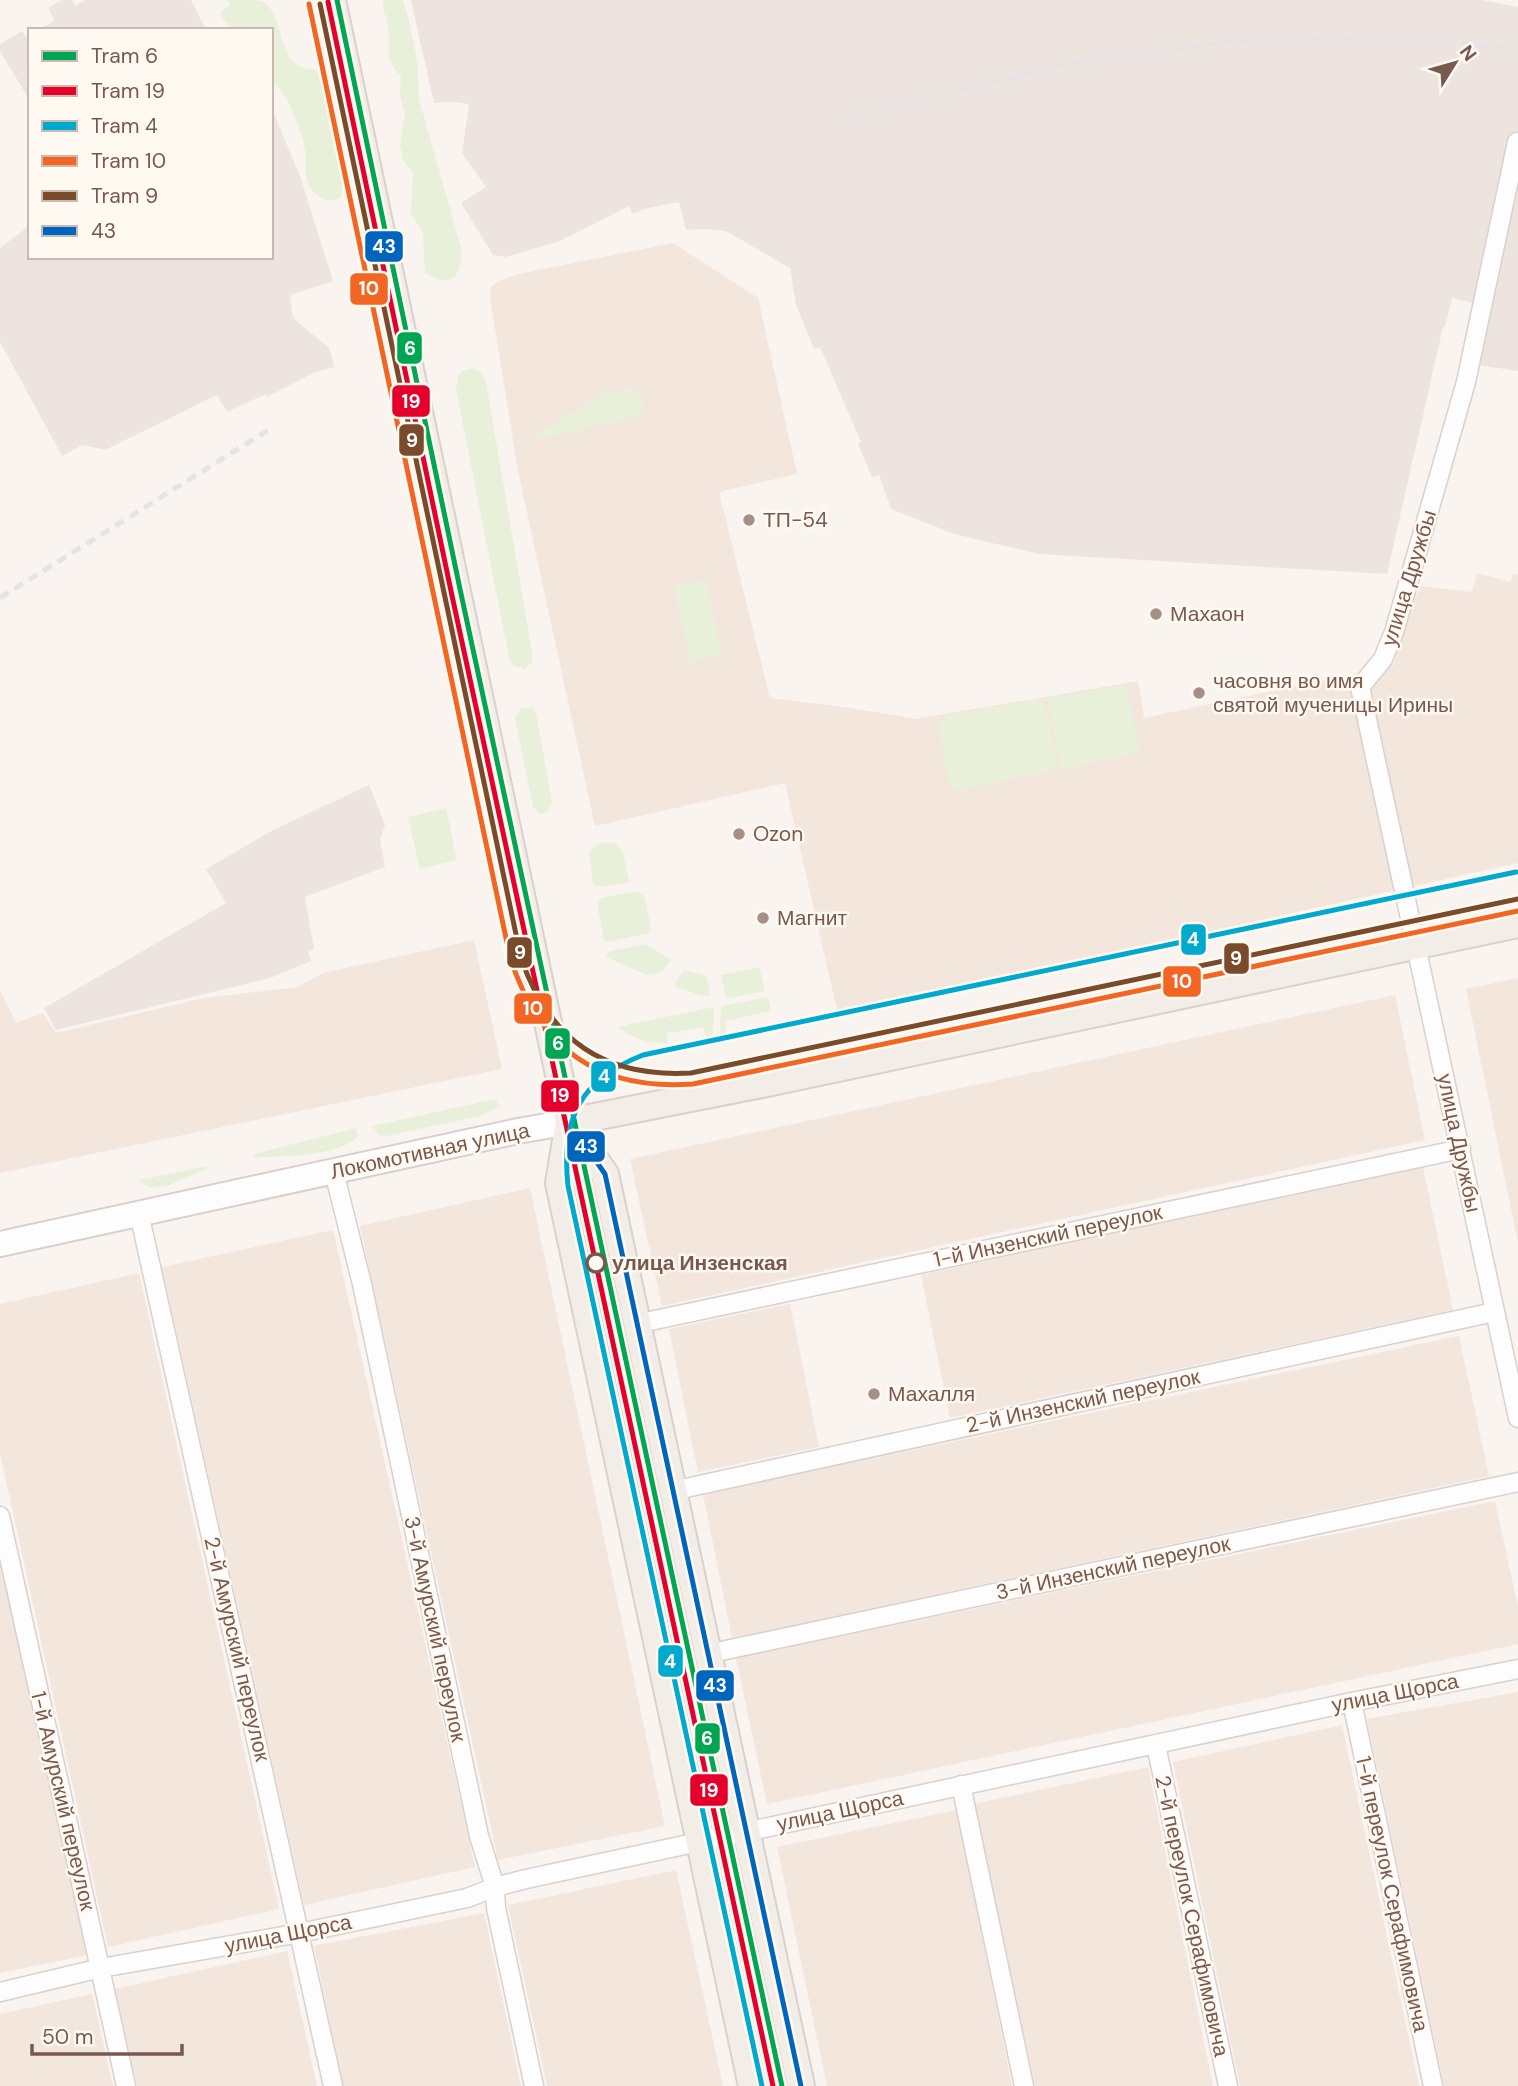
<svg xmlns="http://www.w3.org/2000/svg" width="1518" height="2086" font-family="'DM Sans',sans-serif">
<rect width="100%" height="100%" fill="#f9f4ef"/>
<path fill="#f2e6dd" d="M673 243 758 298 797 474 719 492 770 698 843 707 916 719 1138 681 1144 718 1393 666 1420 586 1472 592 1477 573 1510 582 1513 574 1518 575V863L838 1014 785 783 595 826 518 471 490 298 491 287 501 280 523 273Z
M474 940 502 1069 0 1173V991L16 1023 43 1013 56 1033 204 998 298 987 323 973Z
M1518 978V1243L1466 989Z
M1395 995 1425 1140 662 1306 630 1159Z
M1423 1167 1453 1310 950 1418 921 1275Z
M530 1188 665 1826 498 1860 360 1226Z
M333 1230 475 1867 304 1905 162 1267Z
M139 1273 279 1909 108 1947 0 1453V1304Z
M790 1304 819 1447 698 1472 669 1329Z
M1459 1336 1489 1476 732 1638 703 1494Z
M1495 1501 1518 1607V1644L767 1804 736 1658Z
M0 1555 88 1955 0 1973Z
M1518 1692V2086H1444L1367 1719Z
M1342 1725 1419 2086H1240L1173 1762Z
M1148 1767 1213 2086H1035L1007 1956H1003L973 1804Z
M957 1810 1012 2086H827L777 1847Z
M676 1870 723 2086H547L508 1905Z
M484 1913 521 2086H343L314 1946Z
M287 1951 317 2086H137L115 1989Z
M92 1994 113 2086H0V2014Z"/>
<path fill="#ede4e0" d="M62 0H72L75 6 85 0H191L206 30H36L55 21 48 8Z
M411 0H1482L1518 7V148L1506 146 1477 304 1452 298 1445 327H1443L1387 574 1039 554 954 534 891 509 879 475 872 477 858 444 861 442 820 347 814 349 796 305 790 268 726 231 703 229 686 230 679 202 648 208 632 214 629 206 560 241 506 257 493 255 461 203 486 187 462 153 469 104 454 102 434 103Z
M22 31 25 36 30 34V101L0 51V44Z
M271 107 300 176 333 281 290 295 293 318 329 348 335 367 315 372 267 397 266 394 227 412 217 395 105 450 82 445 62 456 0 342V248L30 225V257H271Z
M1518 183V371L1477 365Z
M369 785 385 825 380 839 385 867 305 897 314 949 308 952 311 961 270 978 56 1030 44 1008 226 903 206 869 273 830Z"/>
<path fill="#e8f0da" d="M228 0C237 0 253 0 261 1 289 14 273 71 315 69L324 80C330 108 350 174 340 198L329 201C300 190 308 175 305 151 303 133 287 90 271 81V30C250 30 230 35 220 13L230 5Z
M383 0H403C412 31 420 63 418 95L461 248C463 276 451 290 425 273L423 232 411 214 413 172 403 160 400 145 405 113 400 96 401 76C382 57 392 51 388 28 387 17 382 11 383 0Z
M473 368 480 372 486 382 532 652V661L525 669 513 666 509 658 456 389 458 377 462 371Z
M633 387C640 392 648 407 638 414 635 416 630 417 627 419L530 441V439L605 392Z
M706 579 722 655 690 662 674 586Z
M1126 685 1140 753 1061 769 1047 698Z
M1038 699 1046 708 1057 761 1055 767 1050 771 962 790 953 789 950 785 938 726 947 716Z
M522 708H533L536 713 552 802 548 812 540 814 533 807 515 718Z
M446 808 457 860 420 869 408 817Z
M611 842C624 846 624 856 626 868L623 869H626L629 882 598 887 593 884 589 853 598 844Z
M637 891 645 897 651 929 649 933 608 942 604 941 597 902 601 898Z
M646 944 671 960 662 972 647 975 606 957V954L610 951Z
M759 967 765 991 726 999 721 975Z
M684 970 706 975 711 995 702 996 676 987 675 983Z
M768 997 771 1011 725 1021 726 1033 720 1034 721 1006Z
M714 1007 713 1035 706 1037 704 1027 667 1033V1043C647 1044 633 1038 617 1027Z
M495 1099 500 1106 480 1116 386 1136 379 1135 372 1126Z
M357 1128V1138C335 1156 283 1157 255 1157L254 1154Z
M207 1166 208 1168 167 1186 149 1188 139 1180Z"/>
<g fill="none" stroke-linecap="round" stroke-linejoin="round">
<g stroke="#d8d1cd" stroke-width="21">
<path id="minor" d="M1517 142 1466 382 1412 570 1394 632 1383 659 1360 687 1518 1418
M334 1172 362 1284 479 1836 495 1887 496 1908 534 2086
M139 1213 333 2086
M636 1324 1461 1149
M672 1491 1494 1312
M0 1516 126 2086
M707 1654 1518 1482
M1352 1702 1433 2086
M1156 1745 1228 2086
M961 1785 1024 2086
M0 1992 101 1968 300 1933 467 1898 495 1887 526 1879 1352 1702 1518 1669"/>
</g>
<g stroke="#d9d0cb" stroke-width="28">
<path id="secondary" d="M0 1244 518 1131 569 1122"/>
</g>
<g stroke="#dad0cc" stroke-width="30">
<path id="primary" d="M332 0 569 1122 559 1183 752 2086
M569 1122 605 1174 801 2086
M569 1122 767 1083 1518 924"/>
</g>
<use href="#minor" stroke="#fefdfd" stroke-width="18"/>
<use href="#secondary" stroke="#fefdfd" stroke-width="24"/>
<use href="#primary" stroke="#f3ede7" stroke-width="26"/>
<path stroke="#e5e3e6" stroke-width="5" stroke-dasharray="10 7" stroke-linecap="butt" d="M841 120 1062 65 1221 43 1374 36 1518 48
M0 598 270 429"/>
<g stroke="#fff9f2" stroke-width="10">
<path id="bus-1" d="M332 0 569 1122 605 1174 801 2086"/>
</g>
<use href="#bus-1" stroke="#0065bd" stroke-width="5"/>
<g stroke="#fff9f2" stroke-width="10">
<path id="tram-1" d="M337 0 460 589 782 2086"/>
</g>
<g stroke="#fff9f2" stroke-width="10">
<path id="tram-2" d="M328 2 451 591 773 2086"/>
</g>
<g stroke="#fff9f2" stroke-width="10">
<path id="tram-3" d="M762 2086 568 1186C561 1119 579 1080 643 1055L1516 872"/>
</g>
<g stroke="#fff9f2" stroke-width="10">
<path id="tram-4" d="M309 4 510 957C539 1048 597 1091 693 1084L1518 911"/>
</g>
<g stroke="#fff9f2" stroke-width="10">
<path id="tram-5" d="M320 4 521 958C549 1040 604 1078 691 1073L1518 899"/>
</g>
<use href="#tram-1" stroke="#00a651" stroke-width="5"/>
<use href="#tram-2" stroke="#e4002b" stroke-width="5"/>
<use href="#tram-3" stroke="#00a9ce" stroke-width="5"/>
<use href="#tram-4" stroke="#f26522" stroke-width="5"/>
<use href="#tram-5" stroke="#7a4b2a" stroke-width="5"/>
</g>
<g fill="#a68f86" stroke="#fff9f2" stroke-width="2.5">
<circle cx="749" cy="520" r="7"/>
<circle cx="1156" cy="614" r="7"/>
<circle cx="1199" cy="693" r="7"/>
<circle cx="739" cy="834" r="7"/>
<circle cx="763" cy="918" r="7"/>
<circle cx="874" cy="1394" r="7"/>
</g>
<circle fill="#fff9f2" stroke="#79594d" stroke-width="3.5" cx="596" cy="1263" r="9"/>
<g text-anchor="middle" stroke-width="5" stroke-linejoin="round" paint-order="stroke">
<g font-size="21" fill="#79594d" stroke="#fff9f2" text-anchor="start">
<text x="763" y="527">ТП-54</text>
<text x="1170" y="621">Махаон</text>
<text x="1213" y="688">часовня во имя<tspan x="1213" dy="24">святой мученицы Ирины</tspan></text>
<text x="753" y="841">Ozon</text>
<text x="777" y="925">Магнит</text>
<text x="888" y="1401">Махалля</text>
</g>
<g font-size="21" fill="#79594d" stroke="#fff9f2">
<text transform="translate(1409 578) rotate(-73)" y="7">улица Дружбы</text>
<text transform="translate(1459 1143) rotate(78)" y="7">улица Дружбы</text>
<text transform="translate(430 1151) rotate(-12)" y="7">Локомотивная улица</text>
<text transform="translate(1048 1236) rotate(-12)" y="7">1-й Инзенский переулок</text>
<text transform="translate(1083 1401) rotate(-12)" y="7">2-й Инзенский переулок</text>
<text transform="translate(1113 1568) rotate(-12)" y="7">3-й Инзенский переулок</text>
<text transform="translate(435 1629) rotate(78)" y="7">3-й Амурский переулок</text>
<text transform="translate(237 1649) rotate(77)" y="7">2-й Амурский переулок</text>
<text transform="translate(1395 1693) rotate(-11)" y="7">улица Щорса</text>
<text transform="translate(63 1801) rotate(77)" y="7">1-й Амурский переулок</text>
<text transform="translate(840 1811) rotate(-12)" y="7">улица Щорса</text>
<text transform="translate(1392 1894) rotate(78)" y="7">1-й переулок Серафимовича</text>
<text transform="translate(1192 1916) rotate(78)" y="7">2-й переулок Серафимовича</text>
<text transform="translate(288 1934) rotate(-11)" y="7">улица Щорса</text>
</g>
<g font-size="21" font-weight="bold" fill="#79594d" stroke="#fff9f2" text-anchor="start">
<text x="612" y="1270">улица Инзенская</text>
</g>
</g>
<g stroke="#fff9f2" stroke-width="2.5">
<rect x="364" y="230" width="40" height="33" rx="7" fill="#0065bd"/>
<rect x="349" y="272" width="40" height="34" rx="7" fill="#f26522"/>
<rect x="396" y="331" width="27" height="34" rx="7" fill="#00a651"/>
<rect x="391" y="384" width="40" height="34" rx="7" fill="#e4002b"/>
<rect x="398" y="423" width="27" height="34" rx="7" fill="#7a4b2a"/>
<rect x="1180" y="923" width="27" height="33" rx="7" fill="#00a9ce"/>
<rect x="506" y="936" width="27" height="33" rx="7" fill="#7a4b2a"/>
<rect x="1223" y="942" width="27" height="33" rx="7" fill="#7a4b2a"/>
<rect x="1162" y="965" width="40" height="33" rx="7" fill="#f26522"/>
<rect x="513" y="992" width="40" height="33" rx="7" fill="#f26522"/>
<rect x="544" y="1027" width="27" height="33" rx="7" fill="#00a651"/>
<rect x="590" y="1060" width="27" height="33" rx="7" fill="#00a9ce"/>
<rect x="540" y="1079" width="40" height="34" rx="7" fill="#e4002b"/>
<rect x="566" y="1130" width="40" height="33" rx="7" fill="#0065bd"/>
<rect x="657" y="1644" width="27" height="34" rx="7" fill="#00a9ce"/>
<rect x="695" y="1669" width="40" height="33" rx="7" fill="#0065bd"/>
<rect x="694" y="1722" width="27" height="33" rx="7" fill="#00a651"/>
<rect x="689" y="1773" width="40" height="34" rx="7" fill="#e4002b"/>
</g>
<g font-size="19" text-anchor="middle" font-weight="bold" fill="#fff">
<text x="384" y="253">43</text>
<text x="369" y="295">10</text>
<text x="410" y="355">6</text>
<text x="411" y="408">19</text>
<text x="412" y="447">9</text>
<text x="1193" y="946">4</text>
<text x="520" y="959">9</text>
<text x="1236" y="965">9</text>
<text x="1182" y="988">10</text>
<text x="533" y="1015">10</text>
<text x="558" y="1050">6</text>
<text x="604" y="1083">4</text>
<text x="560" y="1102">19</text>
<text x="586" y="1153">43</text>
<text x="670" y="1668">4</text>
<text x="715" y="1692">43</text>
<text x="707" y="1745">6</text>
<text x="709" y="1797">19</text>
</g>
<rect x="28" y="28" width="245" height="231" fill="#fff9f2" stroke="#c9b9b0" stroke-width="2"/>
<rect x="42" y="51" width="35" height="10" fill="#00a651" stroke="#c9b9b0" stroke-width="2"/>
<text x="91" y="63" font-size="21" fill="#79594d">Tram 6</text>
<rect x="42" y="86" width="35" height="10" fill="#e4002b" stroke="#c9b9b0" stroke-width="2"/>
<text x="91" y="98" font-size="21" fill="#79594d">Tram 19</text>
<rect x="42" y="121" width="35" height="10" fill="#00a9ce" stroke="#c9b9b0" stroke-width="2"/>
<text x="91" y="133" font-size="21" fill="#79594d">Tram 4</text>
<rect x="42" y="156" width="35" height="10" fill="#f26522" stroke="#c9b9b0" stroke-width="2"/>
<text x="91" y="168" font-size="21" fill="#79594d">Tram 10</text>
<rect x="42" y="191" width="35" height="10" fill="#7a4b2a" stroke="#c9b9b0" stroke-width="2"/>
<text x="91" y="203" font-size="21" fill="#79594d">Tram 9</text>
<rect x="42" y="226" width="35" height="10" fill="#0065bd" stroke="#c9b9b0" stroke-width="2"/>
<text x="91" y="238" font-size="21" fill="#79594d">43</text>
<g transform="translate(1455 63) rotate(53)" stroke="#fff9f2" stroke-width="5" paint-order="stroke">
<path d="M0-5L12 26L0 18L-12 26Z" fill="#79594d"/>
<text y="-10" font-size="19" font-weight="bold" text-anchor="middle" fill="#79594d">N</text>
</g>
<path d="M32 2044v10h150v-10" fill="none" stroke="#79594d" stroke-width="3.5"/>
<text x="42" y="2044" font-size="21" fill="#79594d" stroke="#fff9f2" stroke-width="5" paint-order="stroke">50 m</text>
</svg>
